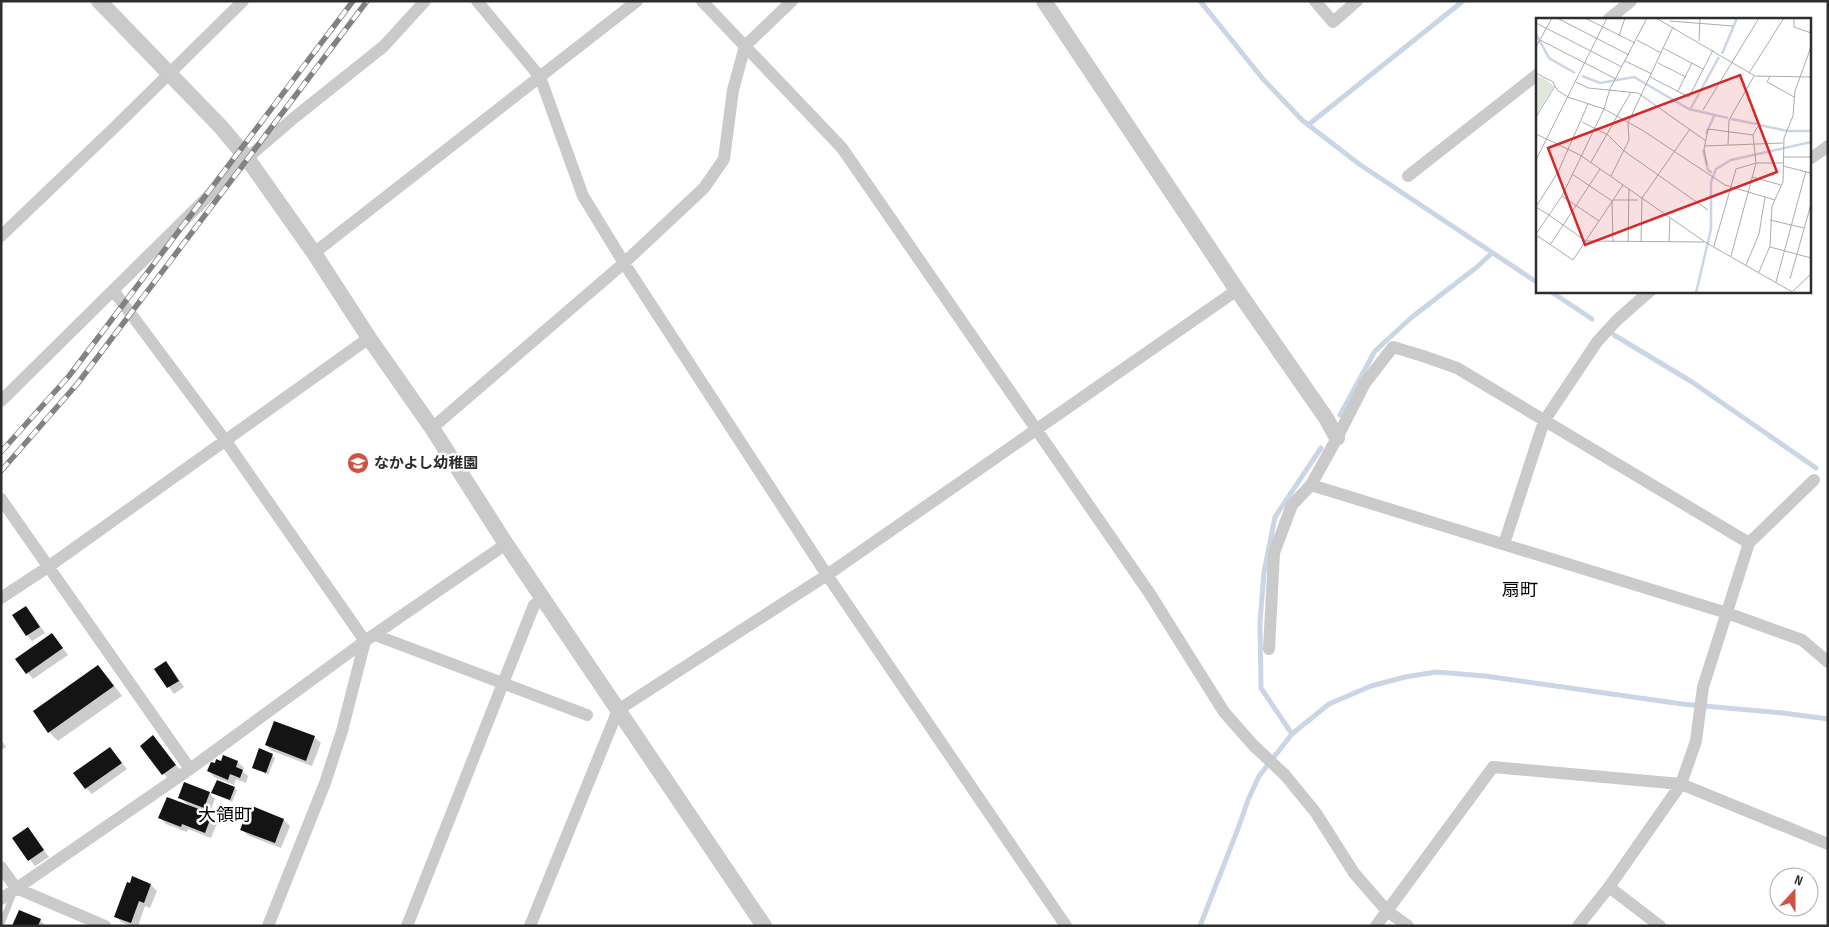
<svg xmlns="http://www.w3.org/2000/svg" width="1829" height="927" font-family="'Sofia Sans Condensed','Noto Sans JP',sans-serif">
<rect width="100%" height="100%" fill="#fff"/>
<path fill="#0003" d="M26 608 32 614 45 633 32 641 27 635Z
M52 634 68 655 33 679 17 659Z
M166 663 172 669 184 687 174 694 156 669Z
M98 667 107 676 122 696 58 741 49 732Z
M275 722 315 738 321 743 312 766 272 751 266 745Z
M153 737 181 771 169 780 142 746Z
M1 740 6 747 1 750Z
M110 748 127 769 92 794 86 788Z
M272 755 275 758 268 775 254 767Z
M224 757 238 762 244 768 242 771 248 776 246 783 236 779 234 785 214 777 209 771 215 765 222 762Z
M234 788 237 790 232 802 213 793Z
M209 793 215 799 209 814 218 821 211 838 188 829 187 832 166 824 160 818 189 806 180 797Z
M284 820 290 826 281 848 247 835 242 829Z
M28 829 49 857 35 866 14 839Z
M133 878 151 885 157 891 150 908 145 906 138 926H131L121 922 116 916Z
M40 920 46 926H14Z"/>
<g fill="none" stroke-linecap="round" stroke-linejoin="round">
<path stroke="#cad6e6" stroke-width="5" d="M1200 1 1263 79 1302 120 1359 164 1538 283
M1308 125 1463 1
M1550 291 1592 319
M1614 335 1692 382 1816 468
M1340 415 1375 351 1412 317 1477 267 1492 253
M1292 734 1261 688 1260 622 1264 572 1275 517 1321 448
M1200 926 1239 826 1248 800 1259 776 1292 734 1329 704 1371 686 1405 677 1436 672 1485 676 1682 704 1783 713 1828 719"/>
</g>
<path fill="#141414" d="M26 606 40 627 26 636 12 615Z
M52 633 63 648 26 674 15 659Z
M166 661 179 681 167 688 154 669Z
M98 665 114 686 48 733 33 711Z
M274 721 315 736 306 761 265 745Z
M153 735 176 765 162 775 140 746Z
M110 747 122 763 85 789 73 773Z
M259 748 273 754 266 773 252 768Z
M223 755 238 761 236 767 243 770 240 778 230 774 228 780 207 771 211 762 215 763 216 759 221 761Z
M217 780 235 787 230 800 211 793Z
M184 782 210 792 204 808 178 798Z
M167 797 212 814 205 833 182 824 181 827 158 818Z
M250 805 284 819 275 843 240 830Z
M28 827 44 850 28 861 12 838Z
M132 876 151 884 144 903 139 901 131 923 114 917 127 882 130 883Z
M19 910 41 919 38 926H12Z"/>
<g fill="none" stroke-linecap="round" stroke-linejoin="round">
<path stroke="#cacaca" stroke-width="6" d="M1 925 14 892"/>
<path stroke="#cacaca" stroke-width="12" d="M477 1 540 77 583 196 624 263 827 575 1066 926
M702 1 842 148 1150 594 1224 712 1254 746 1285 775 1316 813 1354 873 1387 911 1408 926
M1315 1 1333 22 1357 1
M1609 19 1631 1
M1810 159 1828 146
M1408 176 1538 74
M1 236 117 125 243 1
M314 253 637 1
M113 290 225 440 365 641 342 731 325 783 268 926
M1 401 247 158 295 117 384 46 425 1
M432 428 624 263 704 188 724 159 733 90 745 46 792 1
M1311 485 1727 613 1802 640 1828 662
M1 499 190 769
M1504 544 1544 421 1597 342 1617 320 1650 291
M1 598 48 567 369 338
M375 635 587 715
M1269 649 1274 553 1292 505 1311 485 1337 438 1365 383 1393 347 1423 356 1457 368 1749 543
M1 867 16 888 105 926
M1609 887 1660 926
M1 899 190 769 365 641 506 544
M407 926 534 605 543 599
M530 926 618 710 827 575 1237 290
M1376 926 1493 767 1681 784 1828 844
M1578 926 1609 887 1681 784 1696 741 1703 687 1749 543 1814 480"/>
<path stroke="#cacaca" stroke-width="16" d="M99 1 220 126 247 158 314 253 369 338 432 428 506 544 764 926
M1044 1 1237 290 1326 418 1337 438"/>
<g stroke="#828282" stroke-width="5.5">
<path id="rail" d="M1 452 69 376 353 1
M1 471 78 383 367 1"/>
</g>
<use href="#rail" stroke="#fff" stroke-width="4" stroke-dasharray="11" stroke-linecap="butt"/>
</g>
<defs>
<g id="school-disc" transform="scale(1.125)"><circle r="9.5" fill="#ce5344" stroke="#fff"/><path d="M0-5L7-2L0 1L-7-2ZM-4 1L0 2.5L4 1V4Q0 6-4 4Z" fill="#fff"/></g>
</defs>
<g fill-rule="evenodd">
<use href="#school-disc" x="358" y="463"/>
</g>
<g text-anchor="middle" stroke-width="5" stroke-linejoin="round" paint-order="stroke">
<g font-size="15" font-weight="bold" fill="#2d2d2d" stroke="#fff" text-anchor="start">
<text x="374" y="468">なかよし幼稚園</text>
</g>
<g font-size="18" fill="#000" stroke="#fff">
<text x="1520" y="596">扇町</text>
<text x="225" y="821">大領町</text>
</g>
</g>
<g transform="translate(1536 18)">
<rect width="275" height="275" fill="#fff"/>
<path d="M0 58 8 60 18 68 0 97Z" fill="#e0e8dc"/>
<path fill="none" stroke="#cad6e6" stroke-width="2.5" d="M0 16 13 40 39 55M186 36 201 0M46 58 64 65 98 59 153 91 192 100M155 90 183 39M195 101 221 106M223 107 252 113H275M170 116 178 98M167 132 172 152 176 155M160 275 175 211V164L180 151 195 142 275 124"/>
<path fill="none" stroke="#ababab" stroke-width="1" d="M21 0 93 37M49 0 99 25M120 0 219 58 275 59M258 0V9L275 15M134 3 197 8M0 5 86 49M83 18 89 0M4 22 80 61M101 22 125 35M163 23 164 0M0 29 16 0M127 30 167 51M89 43 116 56M122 45 150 59M0 55 17 64 21 72 32 79 68 91 106 112 189 167 239 182M213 55 248 0M234 58 231 64 258 79M114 59 153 79 177 32M40 64 52 70 102 75 170 123M142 73 156 45M167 92 223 0M0 99 19 68M46 104 72 117 88 133 172 192M0 116 44 137 169 224 258 275M192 127 193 102 218 58M169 128 247 125M248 139H275M0 142 71 0M55 144 95 74M171 147 168 131 172 111 217 117M247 148 275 155M36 156 76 183 77 224M75 158 93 122 92 105 137 9M216 159 245 167M26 178 63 203M77 182H102M0 189 22 154 52 86M0 189 13 197M13 197 50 223 168 224M234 202 268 210M0 216 26 178 68 91 74 71 111 0M0 217 37 242 87 167M92 224 93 171M105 224 106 180 154 111M133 224 134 200M14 227 64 151M178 228 200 151 220 145H247M234 229 275 240M195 238 220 145 217 117 222 108M210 247 223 216 229 179M223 254 234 228 236 188 247 164 248 120 257 98 259 73 275 29M254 261 275 186M240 264 270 153M257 273 275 256"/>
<path fill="#d62828" fill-opacity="0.15" stroke="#d62828" stroke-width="2.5" d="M204 57 241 154 49 227 12 130Z"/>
<rect width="275" height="275" fill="none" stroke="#2d2d2d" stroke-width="2.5"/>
</g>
<rect width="1829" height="927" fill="none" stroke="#2d2d2d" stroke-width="5"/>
<g transform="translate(1794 892) rotate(21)"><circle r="24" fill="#ffffff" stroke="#ababab"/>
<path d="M0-4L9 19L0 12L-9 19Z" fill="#ce5344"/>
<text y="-8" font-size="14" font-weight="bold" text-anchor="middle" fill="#2d2d2d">N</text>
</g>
</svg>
